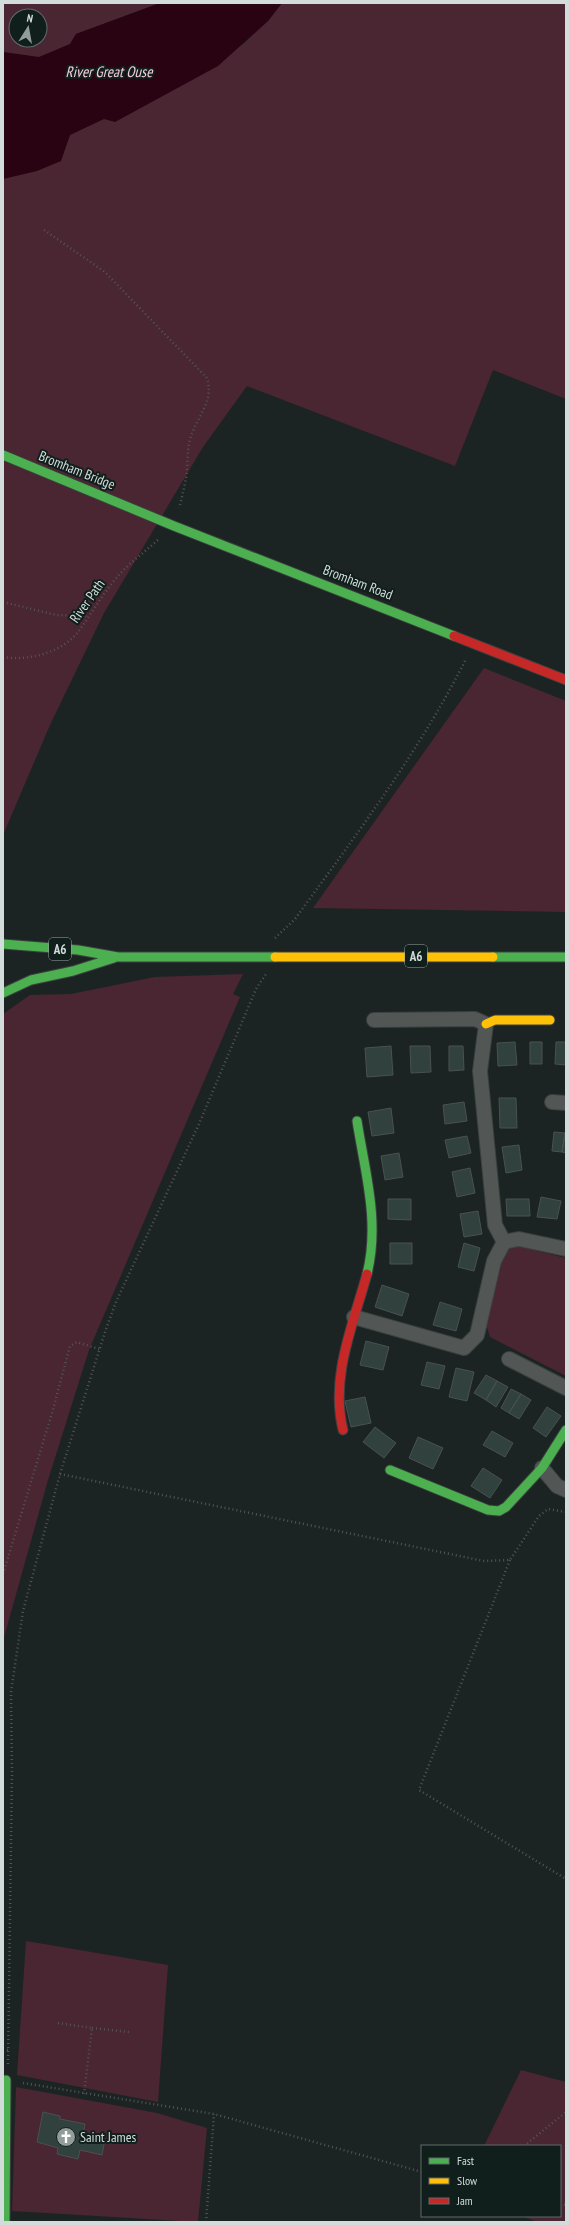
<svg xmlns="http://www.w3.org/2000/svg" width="569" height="2225" font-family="'PT Sans Narrow',sans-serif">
<rect width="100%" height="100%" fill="#1c2423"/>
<path fill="#4a2532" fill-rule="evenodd" d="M3 3H160L76 34 70 44 39 58 3 52ZM16 16H40V40H16Z
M282 3H566V399L493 370 455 466 247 386 203 447 104 613 50 725 3 835V179L60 161 70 135 243 44 268 21Z
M484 668 566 701V912L313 908Z
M243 974 233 994 240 997 89 1350 48 1480 3 1641V1014L30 995 71 994 155 977Z
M517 1246 566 1258V1376L490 1337 486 1324 502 1255 508 1249Z
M26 1941 168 1965 158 2102 17 2075Z
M521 2070 566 2082V2222H538L521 2216H560V2146H484Z
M16 2087 157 2113 207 2128 198 2222 12 2211Z"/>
<path fill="#2a0312" d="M160 3H282L268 21 218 66 115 122 104 119 70 135 61 161 37 171 3 179V52L39 57 70 44 76 34Z"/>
<path fill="#30413e" stroke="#4a5150" d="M515 1042 517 1065 498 1066 497 1043Z
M530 1042H542V1064H530Z
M556 1042H566V1065L555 1064Z
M391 1046 393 1075 367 1077 365 1048Z
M410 1046H430L431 1072 411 1073Z
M449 1046H463L464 1070 449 1071Z
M499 1098H516L517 1128H500Z
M464 1102 467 1121 445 1124 443 1105Z
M391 1108 394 1133 372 1136 368 1112Z
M554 1132 565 1133 562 1152 552 1151Z
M565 1133H566V1153L562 1152Z
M467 1136 471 1153 449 1158 445 1140Z
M519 1145 522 1170 506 1173 502 1147Z
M399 1153 403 1177 385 1180 381 1156Z
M470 1168 475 1193 457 1197 452 1172Z
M541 1197 561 1201 557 1219 537 1217Z
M388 1199H411V1220L388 1219Z
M506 1199H529L530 1216H507Z
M478 1211 482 1234 464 1237 460 1214Z
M390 1243H412V1264H390Z
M464 1243 480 1248 474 1271 458 1267Z
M382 1285 409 1294 402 1316 375 1307Z
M440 1302 462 1309 456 1331 433 1325Z
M366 1341 389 1347 383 1370 360 1365Z
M427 1362 445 1366 439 1389 421 1385Z
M456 1368 474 1372 467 1401 449 1397Z
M486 1375 497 1381 486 1400 474 1393Z
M497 1381 508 1387 496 1407 486 1400Z
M511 1389 521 1394 509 1413 501 1408Z
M521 1394 531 1400 519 1419 509 1413Z
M365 1397 371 1423 351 1427 345 1401Z
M547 1407 561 1416 546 1437 533 1428Z
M375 1427 396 1443 384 1458 363 1442Z
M492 1431 513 1443 505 1457 483 1445Z
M418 1437 443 1448 433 1469 409 1458Z
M483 1468 502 1480 490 1498 471 1486Z
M43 2112 60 2116V2119L85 2124 83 2135 105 2139 102 2155 80 2150 78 2159 57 2154 58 2148 37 2142Z"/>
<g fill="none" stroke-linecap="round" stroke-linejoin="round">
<g stroke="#3a413f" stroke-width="16">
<path id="street" d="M374 1020 475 1019 486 1024 480 1071 495 1225 504 1242 519 1239 566 1249
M552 1102 566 1103
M354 1317 464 1348 477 1335 494 1261 504 1242
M509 1359 566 1388
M542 1468 557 1486 566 1490"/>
</g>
<g stroke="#3a413f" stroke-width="11">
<path id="fast" d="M3 455 174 526 454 636
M3 944 78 950 118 957H275
M493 957H566
M3 993 31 980 73 971 114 958
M357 1121C365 1172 380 1222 367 1274
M390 1470 488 1510 499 1511 506 1507 542 1468 566 1430
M5 2222 6 2080"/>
</g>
<g stroke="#3a413f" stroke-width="11">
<path id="slow" d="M275 957H493
M486 1024 495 1020H550"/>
</g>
<g stroke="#3a413f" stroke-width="11">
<path id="jam" d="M454 636 566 680
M343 1430C330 1377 353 1325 367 1274"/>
</g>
<path stroke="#525555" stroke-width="2.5" stroke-dasharray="1 3" stroke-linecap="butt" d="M44 230 105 272 207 378C215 404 193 420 189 444 187 455 188 467 186 478 184 488 182 498 179 508
M3 602 56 615 89 616
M3 657C28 661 62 653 78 632 90 616 100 598 113 582 126 565 144 553 160 538
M275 938 295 919C356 835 419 752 466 659
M60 1474 484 1561 510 1560 539 1516 548 1509 566 1512
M510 1560 419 1790 566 1879
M3 1574 52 1413 70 1346 77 1342 99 1349
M58 2023 92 2028 84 2094
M92 2028 129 2032
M3 2049 9 2050
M8 2064 12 1772 11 1692 23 1611 60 1474 106 1329 116 1302 199 1124 256 989 266 974
M23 2083 214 2114 422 2172
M524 2146 566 2112
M560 2204 566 2205
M206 2222 214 2114"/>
<use href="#street" stroke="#525655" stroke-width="14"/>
<use href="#fast" stroke="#4caf50" stroke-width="9"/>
<use href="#slow" stroke="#ffc107" stroke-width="9"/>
<use href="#jam" stroke="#c62828" stroke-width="9"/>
</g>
<defs>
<g id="church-disc" transform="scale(1)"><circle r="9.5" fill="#929c9a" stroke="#101f1c"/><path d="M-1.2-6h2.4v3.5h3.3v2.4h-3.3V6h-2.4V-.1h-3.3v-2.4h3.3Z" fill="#fff"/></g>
</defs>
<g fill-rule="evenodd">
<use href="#church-disc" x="66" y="2137"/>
</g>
<g text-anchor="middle" stroke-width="4" stroke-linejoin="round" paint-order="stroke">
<g fill="#101f1c" stroke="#98a3a1" stroke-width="1">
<rect x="49" y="938" width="22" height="22" rx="3"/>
<rect x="405" y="945" width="22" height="22" rx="3"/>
</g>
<g font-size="13" font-weight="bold" fill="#d2dcda">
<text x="60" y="954">A6</text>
<text x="416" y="961">A6</text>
</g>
<g font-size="14" fill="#d2dcda" stroke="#101f1c">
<text transform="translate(77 470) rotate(22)" y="5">Bromham Bridge</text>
<text transform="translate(358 582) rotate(21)" y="5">Bromham Road</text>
<text transform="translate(87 601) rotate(-55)" y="5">River Path</text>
</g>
<g font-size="14" fill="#d2dcda" stroke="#101f1c" text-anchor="start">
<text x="80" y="2142">Saint James</text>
</g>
<g font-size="15" font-style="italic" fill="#f4cdd8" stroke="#101f1c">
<text x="109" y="77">River Great Ouse</text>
</g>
</g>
<rect width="569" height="2225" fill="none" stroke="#d2dcda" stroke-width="8"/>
<rect x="421" y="2145" width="140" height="72" fill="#101f1c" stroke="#5e6b68"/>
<rect x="429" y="2158" width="20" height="6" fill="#4caf50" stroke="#5e6b68"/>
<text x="457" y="2165" font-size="12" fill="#d2dcda">Fast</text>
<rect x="429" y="2178" width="20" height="6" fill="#ffc107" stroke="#5e6b68"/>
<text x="457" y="2185" font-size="12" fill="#d2dcda">Slow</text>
<rect x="429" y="2198" width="20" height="6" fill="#c62828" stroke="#5e6b68"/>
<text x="457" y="2205" font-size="12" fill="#d2dcda">Jam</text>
<g transform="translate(28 28) rotate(11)"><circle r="19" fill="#101f1c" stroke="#5e6b68"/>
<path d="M0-3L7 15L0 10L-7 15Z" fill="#929c9a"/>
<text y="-6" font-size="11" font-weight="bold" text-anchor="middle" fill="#d2dcda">N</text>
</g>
</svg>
